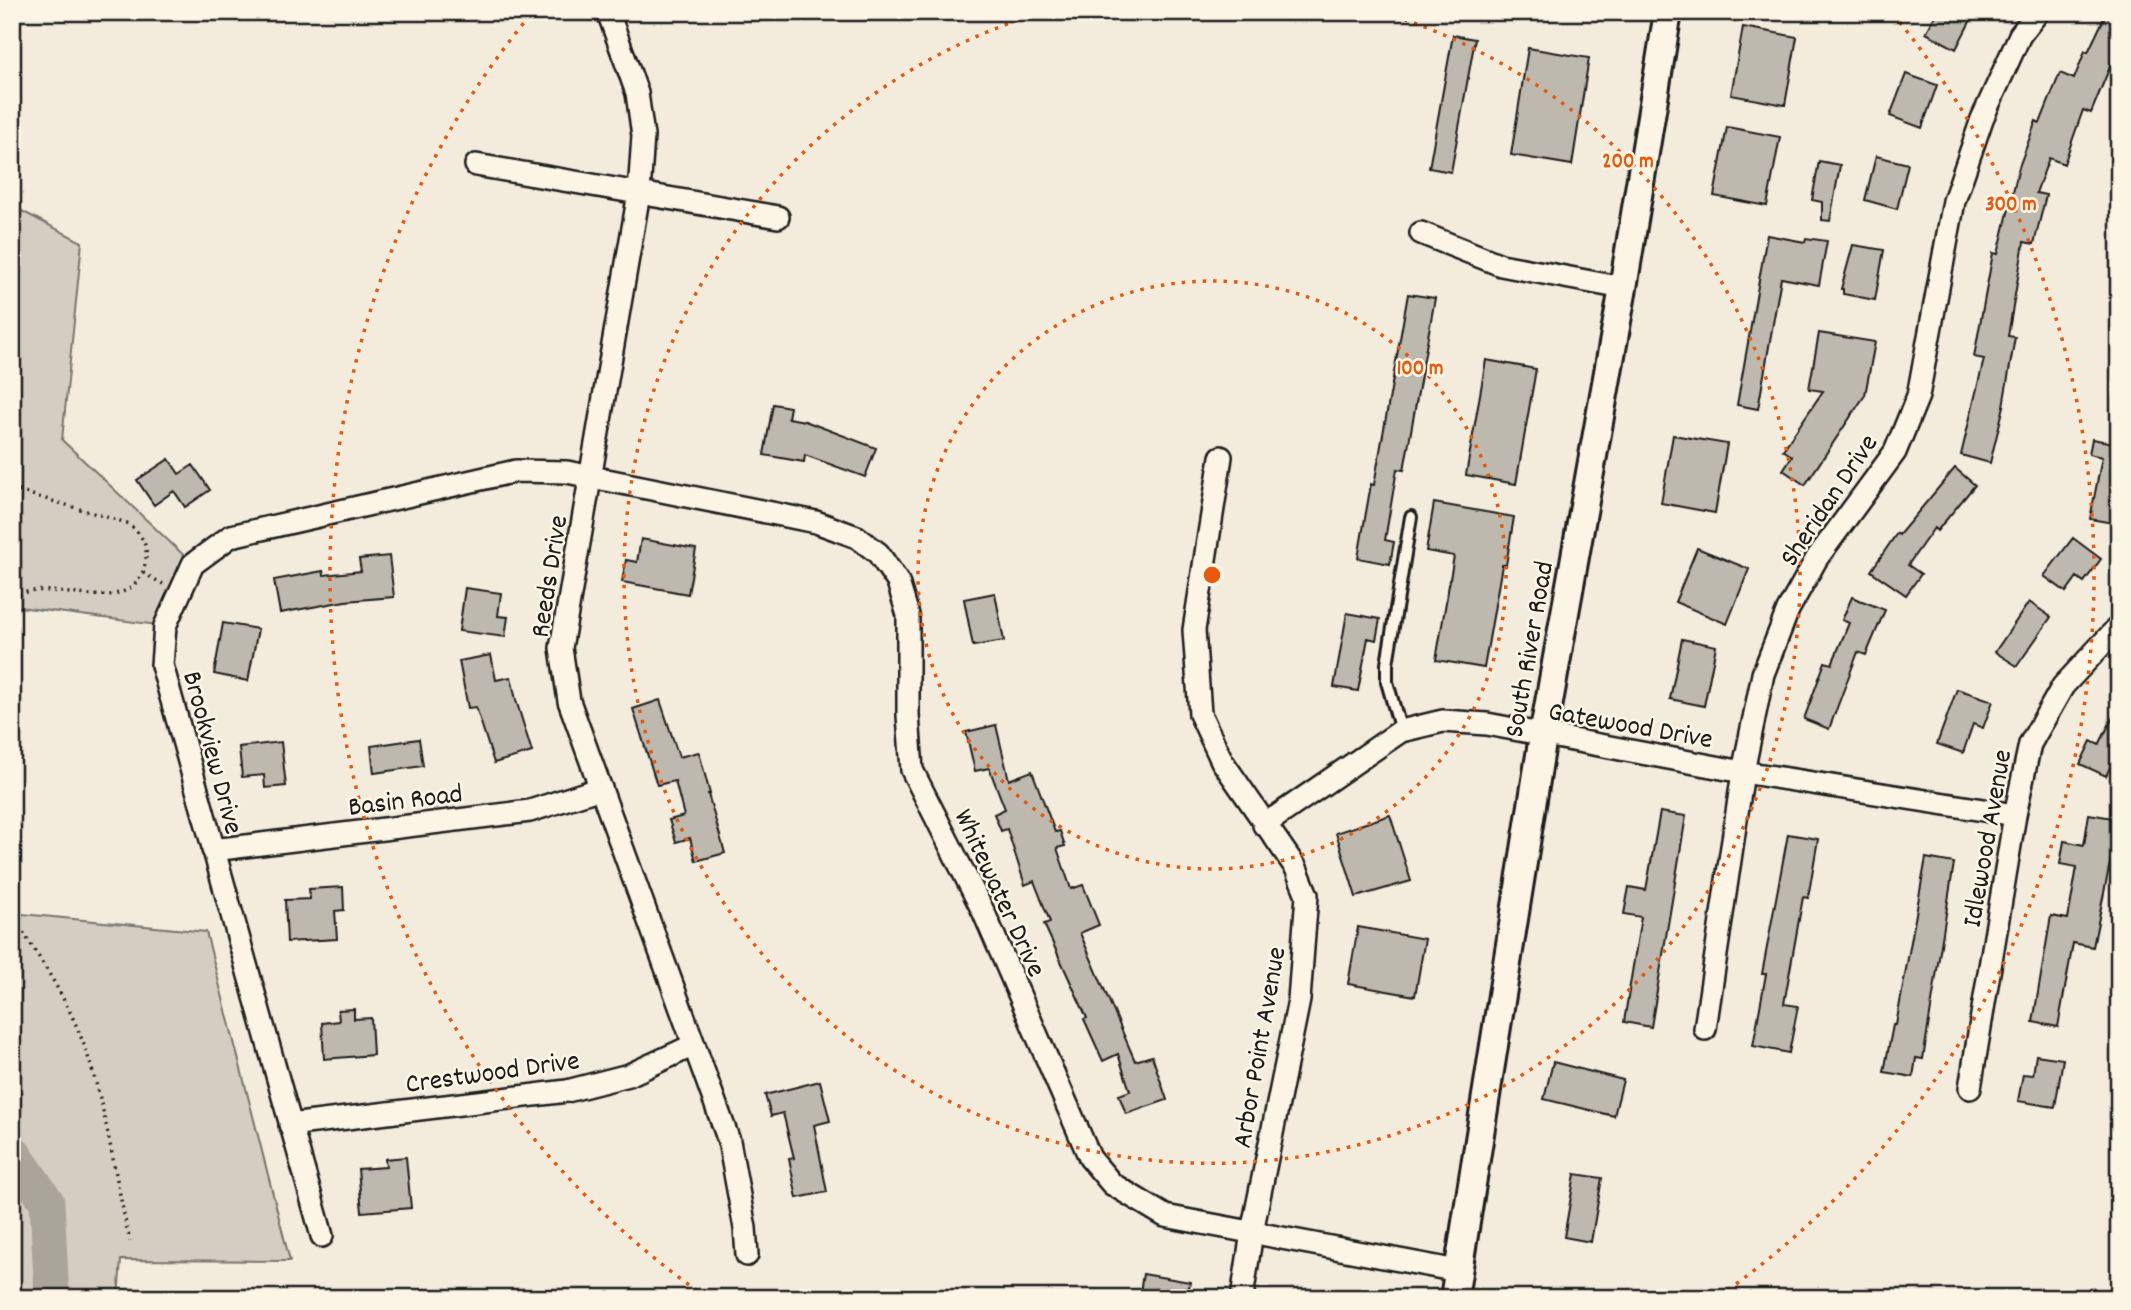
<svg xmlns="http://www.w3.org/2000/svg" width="2131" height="1310" font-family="Dekko,sans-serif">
<rect width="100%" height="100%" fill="#f3ecdd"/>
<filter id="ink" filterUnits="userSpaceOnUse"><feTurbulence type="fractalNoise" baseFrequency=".0143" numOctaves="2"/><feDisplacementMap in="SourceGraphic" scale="14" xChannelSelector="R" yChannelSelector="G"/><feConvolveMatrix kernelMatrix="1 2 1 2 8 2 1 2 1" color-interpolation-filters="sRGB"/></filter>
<g filter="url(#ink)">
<path fill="#d3cec1" stroke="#78756e" stroke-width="2" d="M12 206 82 242 62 440 193 564 165 626 12 606Z
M12 913 206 932 290 1261 121 1260 118 1298H12Z"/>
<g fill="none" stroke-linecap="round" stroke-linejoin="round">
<path stroke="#aaa59b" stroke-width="35" d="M12 1151 47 1202 52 1298"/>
</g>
<path fill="#beb9ae" stroke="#1c1c1c" stroke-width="2" d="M1937 12H1975L1956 49 1926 33Z
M2107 12H2119V45L2091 113 2083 110 2064 164 2049 158 2036 193 2046 195 2034 244 2024 242 2008 336 2015 337 2003 406H2004L1990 463 1961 455 1984 359 1974 357 1993 253 1998 254 2019 167 2036 121 2040 123 2060 73 2074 79 2085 51 2088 52Z
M1743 27 1797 37 1785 105 1731 95Z
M1453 35 1475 39 1451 172 1429 168Z
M1528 48 1589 58 1572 165 1511 155Z
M1906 74 1937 85 1922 128 1890 116Z
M1727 127 1780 137 1767 206 1714 196Z
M1876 156 1908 164 1897 209 1865 200Z
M1819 161 1840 165 1830 221 1822 220V202L1812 200Z
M1767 235 1805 242 1806 238 1827 241 1819 285 1781 278 1758 409 1737 405Z
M1853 245 1884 250 1875 300 1843 294V289H1841Z
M1408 294 1435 298 1404 470 1397 469 1385 540 1394 542 1390 564 1358 558 1371 484 1374 485Z
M1819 333 1875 342 1865 395 1805 485 1783 470 1792 456 1783 450 1823 391 1809 389Z
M1486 360 1536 369 1516 484 1466 475Z
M773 404 790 407 788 418 805 421 876 448 865 477 805 455 804 462 764 455Z
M1673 435 1727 444 1715 513 1661 503Z
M2092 439 2119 444V524L2090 519 2102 457 2089 454Z
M169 459 179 474 193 465 210 490 185 507 174 491 154 505 137 480Z
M1955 468 1975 485 1937 531 1934 528 1908 565 1921 574 1906 595 1871 571 1897 533 1899 535Z
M1434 503 1514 517 1506 565H1502L1484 668 1436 660 1454 556 1426 551Z
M2073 538 2101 559 2084 582 2077 577 2066 592 2044 576Z
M641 539 696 549 688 594 622 582 626 560 637 562Z
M1697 548 1749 569 1727 624 1675 602Z
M389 556 394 597 345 601 280 613 274 580 323 571 324 575 361 571 359 559Z
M465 588 501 593 498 616 508 617 505 637 459 631Z
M995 593 1004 641 973 646 964 599Z
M1852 597 1885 610 1866 655 1858 652 1829 729 1804 719 1825 662 1832 664 1849 623 1842 620Z
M2029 602 2051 617 2017 666 1995 652Z
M1347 613 1380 619 1376 640 1368 638 1358 691 1334 687Z
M223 623 258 629 248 681 214 674Z
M1682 639 1716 646 1704 706 1670 699Z
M491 655 496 680 511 677 516 700 532 752 494 763 476 707 468 708 459 661Z
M1957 689 1993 701 1983 728 1973 724 1963 753 1937 744Z
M660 700 679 757 699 752 710 794H708L725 853 696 861 690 838 676 842 669 820 684 816 675 781 657 785 633 709Z
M2119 705V749L2106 776 2080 764 2091 741 2099 745Z
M996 725 1009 780 1032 771 1055 832 1060 831 1065 846 1057 848 1071 889 1083 885 1099 925 1080 933 1135 1061 1152 1056 1167 1100 1126 1114 1119 1095 1130 1091 1118 1054 1103 1061 1084 1019 1087 1018 1044 924 1050 922 1034 881 1025 885 1007 829 1001 831 994 814 1005 809 989 768 975 771 966 732Z
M419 739 423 766 374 773 371 746Z
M281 742 286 786 265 788 264 775 242 777 239 747Z
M1660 812 1686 816 1651 1027 1624 1022 1641 917 1624 914 1629 887 1646 890Z
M2089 814 2119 819 2093 947 2073 943 2058 1027 2033 1022 2051 916 2068 919 2077 867 2060 864 2064 841 2084 845Z
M1390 815 1411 881 1356 897 1336 833Z
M1788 834 1818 839 1808 898 1803 897 1784 1004 1798 1006 1789 1053 1753 1046 1766 974H1762Z
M1926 858 1954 863 1923 1059 1916 1058 1913 1077 1884 1072 1893 1025H1896Z
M343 887 344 910 335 911 337 939 287 942 285 900 310 899 309 889Z
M1358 927 1425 939 1415 996 1348 984Z
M354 1009V1019L371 1018 373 1055 324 1059 322 1023 339 1021 338 1010Z
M2036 1055 2063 1059 2055 1107 2018 1101 2023 1074 2033 1075Z
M1553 1062 1623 1080 1614 1116 1544 1099Z
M820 1081 830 1121 814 1125 827 1192 797 1198 789 1159 794 1158 783 1113 771 1116 765 1095Z
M406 1157 411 1208 362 1212 358 1169 386 1167 385 1159Z
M1575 1174 1602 1178 1591 1242 1564 1237Z
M1143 1274 1190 1282 1187 1298H1139Z"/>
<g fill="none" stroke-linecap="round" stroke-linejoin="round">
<g stroke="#1c1c1c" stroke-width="16">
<path id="service" d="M1401 731 1387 682V664L1411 517"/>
</g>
<g stroke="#1c1c1c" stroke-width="26">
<path id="minor" d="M608 12 637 93 643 136 639 193 561 648 569 701 729 1141 745 1228 747 1255
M476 165 778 217
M1421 233 1501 265 1623 288
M1221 457 1194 630 1200 714 1222 761 1296 868 1307 895 1299 1000 1252 1232 1242 1298
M1264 825 1401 731 1443 721 1487 724 1743 772 2015 815
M213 850 530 811 601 788
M1705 1029 1743 772 1763 674 1788 610 1817 558 1895 452 1918 396 1954 201 1982 119 2020 35 2038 12
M1970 1088 2015 815 2030 744 2063 686 2119 626
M290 1125 567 1091 629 1075 694 1045
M322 1236 162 665 165 626 193 564 231 536 516 471 567 472 816 522 857 537 878 553 898 582 908 615V715L912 770 984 913 1090 1158 1112 1184 1165 1216 1458 1271"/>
</g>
<g stroke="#1c1c1c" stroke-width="32">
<path id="tertiary" d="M1454 1298 1543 736 1623 288 1668 12"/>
</g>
<path stroke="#1c1c1c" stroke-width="3.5" stroke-dasharray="2 5" stroke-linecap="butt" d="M12 489 127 523C140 533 148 542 146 560 136 617 71 587 33 591 26 591 19 595 12 598
M143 573 163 584
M12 915C36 952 62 991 79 1032 106 1099 113 1171 130 1241"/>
<use href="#service" stroke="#fcf5e5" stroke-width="10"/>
<use href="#minor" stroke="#fcf5e5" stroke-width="21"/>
<use href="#tertiary" stroke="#fcf5e5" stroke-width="26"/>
</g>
</g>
<g fill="none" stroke="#e8590c" stroke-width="3.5" stroke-dasharray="3.5 7">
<circle cx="1212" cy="575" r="294"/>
<path d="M1384 13A588 588 0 1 1 1040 13"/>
<path d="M706 1297A882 882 0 0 1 531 14M1893 14A882 882 0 0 1 1718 1297"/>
</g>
<g text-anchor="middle" stroke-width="5" stroke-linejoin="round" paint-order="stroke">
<g font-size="28" fill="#1c1c1c" stroke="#fcf5e5">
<text transform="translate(1827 499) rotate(-56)" y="10">Sheridan Drive</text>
<text transform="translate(547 576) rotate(-81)" y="10">Reeds Drive</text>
<text transform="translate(1527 649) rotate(-80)" y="10">South River Road</text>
<text transform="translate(1631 723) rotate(10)" y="10">Gatewood Drive</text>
<text transform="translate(215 752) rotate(75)" y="10">Brookview Drive</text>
<text transform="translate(405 798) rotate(-7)" y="10">Basin Road</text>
<text transform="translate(1985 838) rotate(-80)" y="10">Idlewood Avenue</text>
<text transform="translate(1002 892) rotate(65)" y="10">Whitewater Drive</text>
<text transform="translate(1257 1047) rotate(-80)" y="10">Arbor Point Avenue</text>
<text transform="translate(492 1070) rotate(-8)" y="10">Crestwood Drive</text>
</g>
</g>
<circle cx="1212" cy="575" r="10" fill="#e8590c" stroke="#fcf5e5" stroke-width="3.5"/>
<g font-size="21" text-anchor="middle" font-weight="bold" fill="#e8590c" stroke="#fcf5e5" stroke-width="5" stroke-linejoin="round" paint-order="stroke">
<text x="1628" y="167">200 m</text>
<text x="2011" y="210">300 m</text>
<text x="1420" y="374">100 m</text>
</g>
<rect width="2131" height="1310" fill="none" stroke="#fcf5e5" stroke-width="42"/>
<rect x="21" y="21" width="2089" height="1268" fill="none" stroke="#1c1c1c" stroke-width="2.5" filter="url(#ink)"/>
</svg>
